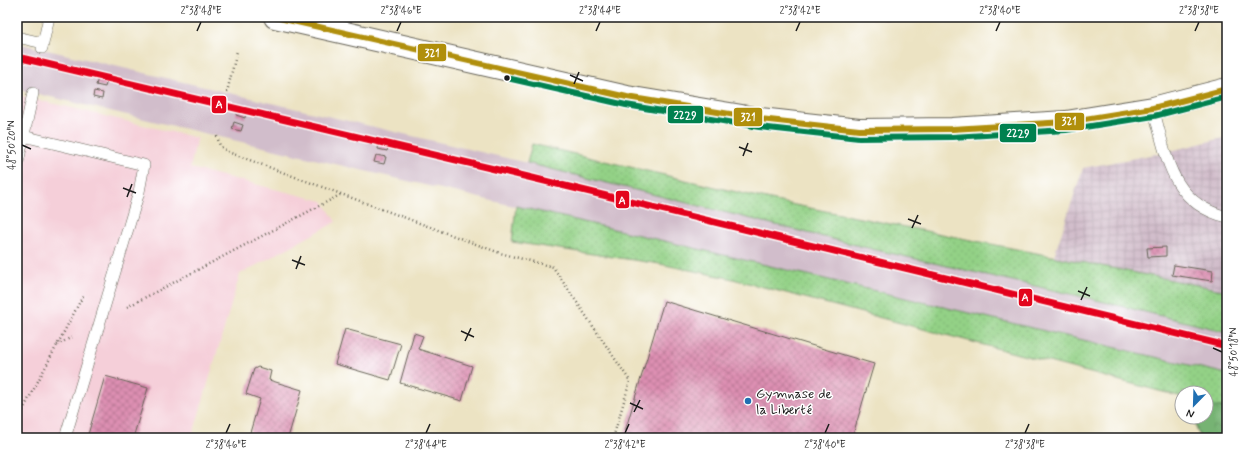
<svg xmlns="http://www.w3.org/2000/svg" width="1244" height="455" font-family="Mynerve,sans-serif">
<defs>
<pattern id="industrial-grid" width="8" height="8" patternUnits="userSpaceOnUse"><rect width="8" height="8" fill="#d1bdcb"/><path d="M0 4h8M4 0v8" fill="none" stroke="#b3a2ae"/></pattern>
<pattern id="grass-dots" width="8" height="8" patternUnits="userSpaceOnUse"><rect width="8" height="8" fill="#93d186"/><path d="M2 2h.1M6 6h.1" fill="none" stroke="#7eb373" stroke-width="1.8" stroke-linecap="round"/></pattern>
<pattern id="forest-crowns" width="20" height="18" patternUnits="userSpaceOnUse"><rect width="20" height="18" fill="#76b373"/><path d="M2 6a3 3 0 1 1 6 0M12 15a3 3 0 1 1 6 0" fill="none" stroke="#60915e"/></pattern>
<pattern id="building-cross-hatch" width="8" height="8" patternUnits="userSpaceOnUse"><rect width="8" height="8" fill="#dd8fb2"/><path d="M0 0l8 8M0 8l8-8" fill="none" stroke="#b27490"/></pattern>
</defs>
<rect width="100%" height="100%" fill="#fff"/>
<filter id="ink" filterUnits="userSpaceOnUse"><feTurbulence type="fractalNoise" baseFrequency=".025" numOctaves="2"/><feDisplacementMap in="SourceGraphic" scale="8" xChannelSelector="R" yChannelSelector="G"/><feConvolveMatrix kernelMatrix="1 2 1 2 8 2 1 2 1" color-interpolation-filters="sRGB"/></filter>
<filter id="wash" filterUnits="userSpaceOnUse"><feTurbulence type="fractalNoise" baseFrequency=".012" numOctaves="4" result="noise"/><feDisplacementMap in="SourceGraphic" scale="16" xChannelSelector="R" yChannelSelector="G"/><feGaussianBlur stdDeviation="0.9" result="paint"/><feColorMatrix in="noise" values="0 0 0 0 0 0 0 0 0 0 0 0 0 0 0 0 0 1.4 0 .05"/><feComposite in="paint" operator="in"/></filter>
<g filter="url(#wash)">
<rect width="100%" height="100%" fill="#ece3c3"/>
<path fill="#f5cfd9" d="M17 95 197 138 190 168 323 201 336 222 240 274 192 438H17Z"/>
<path fill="url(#industrial-grid)" d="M1227 137V291L1054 256 1083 168 1166 152Z"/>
<path fill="#d1bdcb" d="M17 43 527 163 872 249 1092 299 1227 332V374L17 89Z"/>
<path fill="url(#grass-dots)" stroke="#587651" d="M532 144 775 201 1227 291V332L1092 299 872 249 527 163Z
M516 206 1227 374V409L1206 403V393H1182V397L729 278 660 264 512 242Z"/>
<path fill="url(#forest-crowns)" stroke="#496848" d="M1206 403 1227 409V438H1201L1197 431 1194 417H1206Z"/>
<g id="blocks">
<path fill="url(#building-cross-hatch)" d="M869 17H890V20L869 18Z
M98 78 107 80 105 87 96 85Z
M94 91 103 93 102 99 93 97Z
M237 110 246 111 245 118 236 115Z
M234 122 243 125 241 131 232 129Z
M379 142 389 144 387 151 378 149Z
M376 155 386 157 384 164 374 162Z
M1166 247V256L1148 257 1147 248Z
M1174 265 1213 271 1212 281 1172 275Z
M664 301 874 364 852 438H623Z
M345 329 401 344 390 380 335 364Z
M414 333 423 336 418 349 472 366 462 401 400 383Z
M258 367 271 371 269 380 302 390 288 438H255L249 436 260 399 246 394 254 369Z
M105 376 148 388 133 438H87Z"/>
</g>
</g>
<g filter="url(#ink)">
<use href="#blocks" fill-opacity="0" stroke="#656256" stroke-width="1"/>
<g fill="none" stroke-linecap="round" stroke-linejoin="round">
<g stroke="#656256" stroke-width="12">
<path id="service" d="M17 37 43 43
M42 48 49 17
M1153 108C1167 156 1170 203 1227 217
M23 136 144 165 139 192 65 438
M17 167 33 93"/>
</g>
<g stroke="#656256" stroke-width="24">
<path id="minor" d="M275 17 627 97 760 119 859 130 952 129 1066 122 1153 108 1227 89"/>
</g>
<path stroke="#656256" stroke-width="2.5" stroke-dasharray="1 3" stroke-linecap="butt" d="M227 92 237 51
M217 136 220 146 228 152 500 253 553 267 630 381 613 438
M127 307 340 195
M57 345 74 336
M17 421 84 294"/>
<use href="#service" stroke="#fff" stroke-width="11"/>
<use href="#minor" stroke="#fff" stroke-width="22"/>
<g stroke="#fff" stroke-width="9">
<path id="bus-1" d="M275 17 627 97 760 119 859 130 952 129 1066 122 1153 108 1227 89"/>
</g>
<g stroke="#fff" stroke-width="9">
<path id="bus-2" d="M507 78 626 105 759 127 859 138 952 137 1066 130 1154 116 1227 97"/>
</g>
<use href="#bus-1" stroke="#b08f0b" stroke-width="6"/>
<use href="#bus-2" stroke="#00814f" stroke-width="6"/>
<g stroke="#fff" stroke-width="10">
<path id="rail-1" d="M17 57 524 176 1227 346"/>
</g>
<use href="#rail-1" stroke="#e3051c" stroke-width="7"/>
</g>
</g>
<path fill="none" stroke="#1c1c1c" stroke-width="1.5" d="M197 31 201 22M397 31 401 22M596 31 600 22M796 31 800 22M996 31 1000 22M1195 31 1199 22M570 75 583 81M574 84 579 72M22 145 31 149M739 147 752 152M743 156 748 143M123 188 136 193M127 197 132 184M908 219 921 224M912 228 918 215M292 260 305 265M296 269 301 256M1078 291 1090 296M1081 300 1087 287M461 331 474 337M465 341 471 328M1213 348 1222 352M630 403 643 409M634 412 640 400M226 433 230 424M426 433 430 424M625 433 629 424M825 433 829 424M1025 433 1029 424"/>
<circle fill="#1c1c1c" stroke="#fff" stroke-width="1.5" cx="507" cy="78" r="3.5"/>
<circle fill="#1f6fb2" stroke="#fff" stroke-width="1.5" cx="748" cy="401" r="4"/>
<g text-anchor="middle" stroke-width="3" stroke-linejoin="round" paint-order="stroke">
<g font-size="14" fill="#1c1c1c" stroke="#fff" text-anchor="start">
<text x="756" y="398">Gymnase de<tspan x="756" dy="16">la Liberté</tspan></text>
</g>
</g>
<g stroke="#fff" stroke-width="1.5">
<rect x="417" y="43" width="30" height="19" rx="4" fill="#b08f0b"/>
<rect x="211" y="95" width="16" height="19" rx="4" fill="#e3051c"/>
<rect x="667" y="105" width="37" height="19" rx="4" fill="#00814f"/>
<rect x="733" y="107" width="30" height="20" rx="4" fill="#b08f0b"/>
<rect x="1054" y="112" width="31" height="19" rx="4" fill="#b08f0b"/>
<rect x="999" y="123" width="38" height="20" rx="4" fill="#00814f"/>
<rect x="615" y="190" width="15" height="19" rx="4" fill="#e3051c"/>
<rect x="1018" y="288" width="15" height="19" rx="4" fill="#e3051c"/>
</g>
<g font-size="11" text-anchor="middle" font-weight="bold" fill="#fff">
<text x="432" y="57">321</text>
<text x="219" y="108">A</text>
<text x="685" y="119">2229</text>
<text x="748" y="121">321</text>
<text x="1069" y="125">321</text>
<text x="1018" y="137">2229</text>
<text x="622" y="204">A</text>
<text x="1025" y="301">A</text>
</g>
<rect width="1244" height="455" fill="none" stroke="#fff" stroke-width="44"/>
<g transform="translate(1194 405) rotate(203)"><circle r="19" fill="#ffffff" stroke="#a4a4a4"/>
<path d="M0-3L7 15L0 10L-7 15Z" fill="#1f6fb2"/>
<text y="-6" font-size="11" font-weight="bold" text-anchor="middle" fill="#1c1c1c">N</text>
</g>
<rect x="22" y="22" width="1200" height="411" fill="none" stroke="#1c1c1c" stroke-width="1.5"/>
<g font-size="10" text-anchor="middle" fill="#1c1c1c">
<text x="201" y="14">2°38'48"E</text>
<text x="401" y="14">2°38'46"E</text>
<text x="600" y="14">2°38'44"E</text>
<text x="800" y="14">2°38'42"E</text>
<text x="1000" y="14">2°38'40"E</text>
<text x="1199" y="14">2°38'38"E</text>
<text transform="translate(11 145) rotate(-90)" y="4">48°50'20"N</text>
<text transform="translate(1233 352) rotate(-90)" y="4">48°50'18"N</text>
<text x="226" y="448">2°38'46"E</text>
<text x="426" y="448">2°38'44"E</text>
<text x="625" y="448">2°38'42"E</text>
<text x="825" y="448">2°38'40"E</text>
<text x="1025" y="448">2°38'38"E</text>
</g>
</svg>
